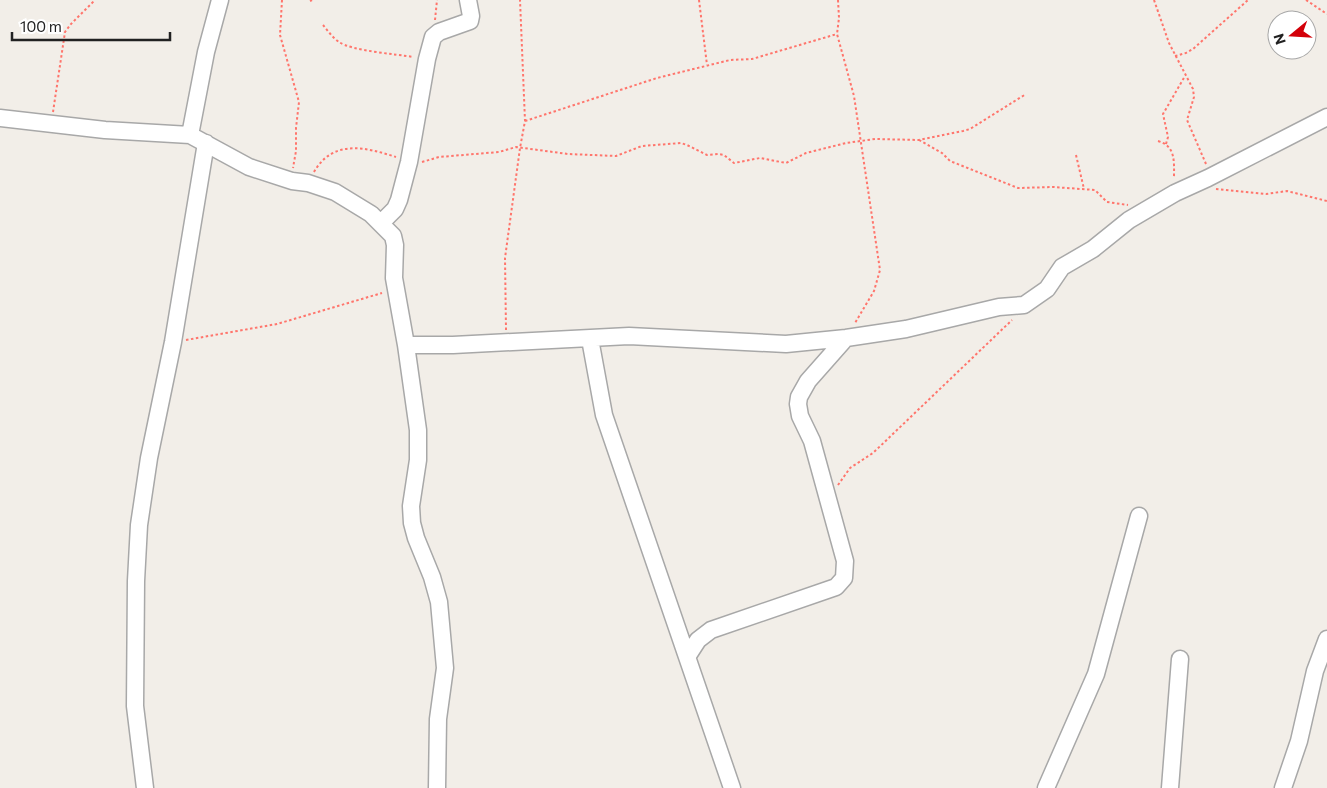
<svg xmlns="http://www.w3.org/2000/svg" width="1327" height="788" font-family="Commissioner,sans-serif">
<rect width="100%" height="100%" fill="#f2eee8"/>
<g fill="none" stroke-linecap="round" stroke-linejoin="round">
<g stroke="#a8a8a8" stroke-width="19">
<path id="minor" d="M0 118 105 130 190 135 249 167 292 181 308 183 335 192 371 214 393 236 395 245 394 278 406 345 418 430V460L411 506 412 523 416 538 432 577 439 602 445 668 438 719 437 788
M190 135 206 52 220 0
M381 223 395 209 399 200 409 162 427 59 433 37 439 32 470 21 471 16 468 0
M590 339 604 415 732 788
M406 345H453L629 336 786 344 846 338 906 329 999 307 1024 305 1047 289 1062 267 1093 249 1129 220 1175 193 1208 178 1327 117
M687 657 698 640 711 630 836 587 844 578 845 561 812 441 800 416 798 404 799 397 808 381 846 338
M145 788 135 706 136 581 139 525 149 458 173 342 206 143
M1046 788 1096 674 1139 516
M1170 788 1180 659
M1283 788 1299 741 1315 671 1327 639"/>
</g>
<path stroke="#ff756c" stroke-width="2" stroke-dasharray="2.5 2.5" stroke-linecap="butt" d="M282 0 280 35 299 102 296 128V151L293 168
M699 0 707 65
M838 0 839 18 837 34 854 96 880 270 874 291 855 323
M1154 0 1169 43 1193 89 1194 97 1187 120 1206 164
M1306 0 1327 14
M310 1 312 0
M435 20 437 0
M323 25C328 31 333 38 339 42 352 51 396 54 413 57
M1175 56 1186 53 1193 49 1248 0
M53 112 65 32 71 24 95 0
M525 121 657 78 730 60 752 59 837 34
M919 140 942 153 950 161 1018 188 1053 187 1095 190 1107 202 1128 205
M1158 141C1176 146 1174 162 1174 178
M1166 144 1168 137 1163 114 1185 76
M1076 155 1084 189
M422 162 439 157 499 152 516 147 568 154 616 156 642 146 681 143 687 145 707 155 718 154 724 155 734 163 760 158 786 163 806 153 846 143 875 139 919 140 963 131 970 129 1026 94
M314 172C333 139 365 147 396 157
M1216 189 1266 194 1287 191 1327 201
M506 330 505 258 520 148 525 121 520 0
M186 340 277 324 382 293
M838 485 850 468 873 453 1012 320"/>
<use href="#minor" stroke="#fff" stroke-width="16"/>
</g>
<g transform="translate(1292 35) rotate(252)"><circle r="24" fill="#ffffff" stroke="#a6a6a6"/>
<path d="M0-4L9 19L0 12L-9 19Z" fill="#d30009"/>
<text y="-8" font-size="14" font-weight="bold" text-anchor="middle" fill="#212121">N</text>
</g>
<path d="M12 32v8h158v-8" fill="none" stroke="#212121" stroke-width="2.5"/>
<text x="20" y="32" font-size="15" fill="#212121" stroke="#ffffff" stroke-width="4" paint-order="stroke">100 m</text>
</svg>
